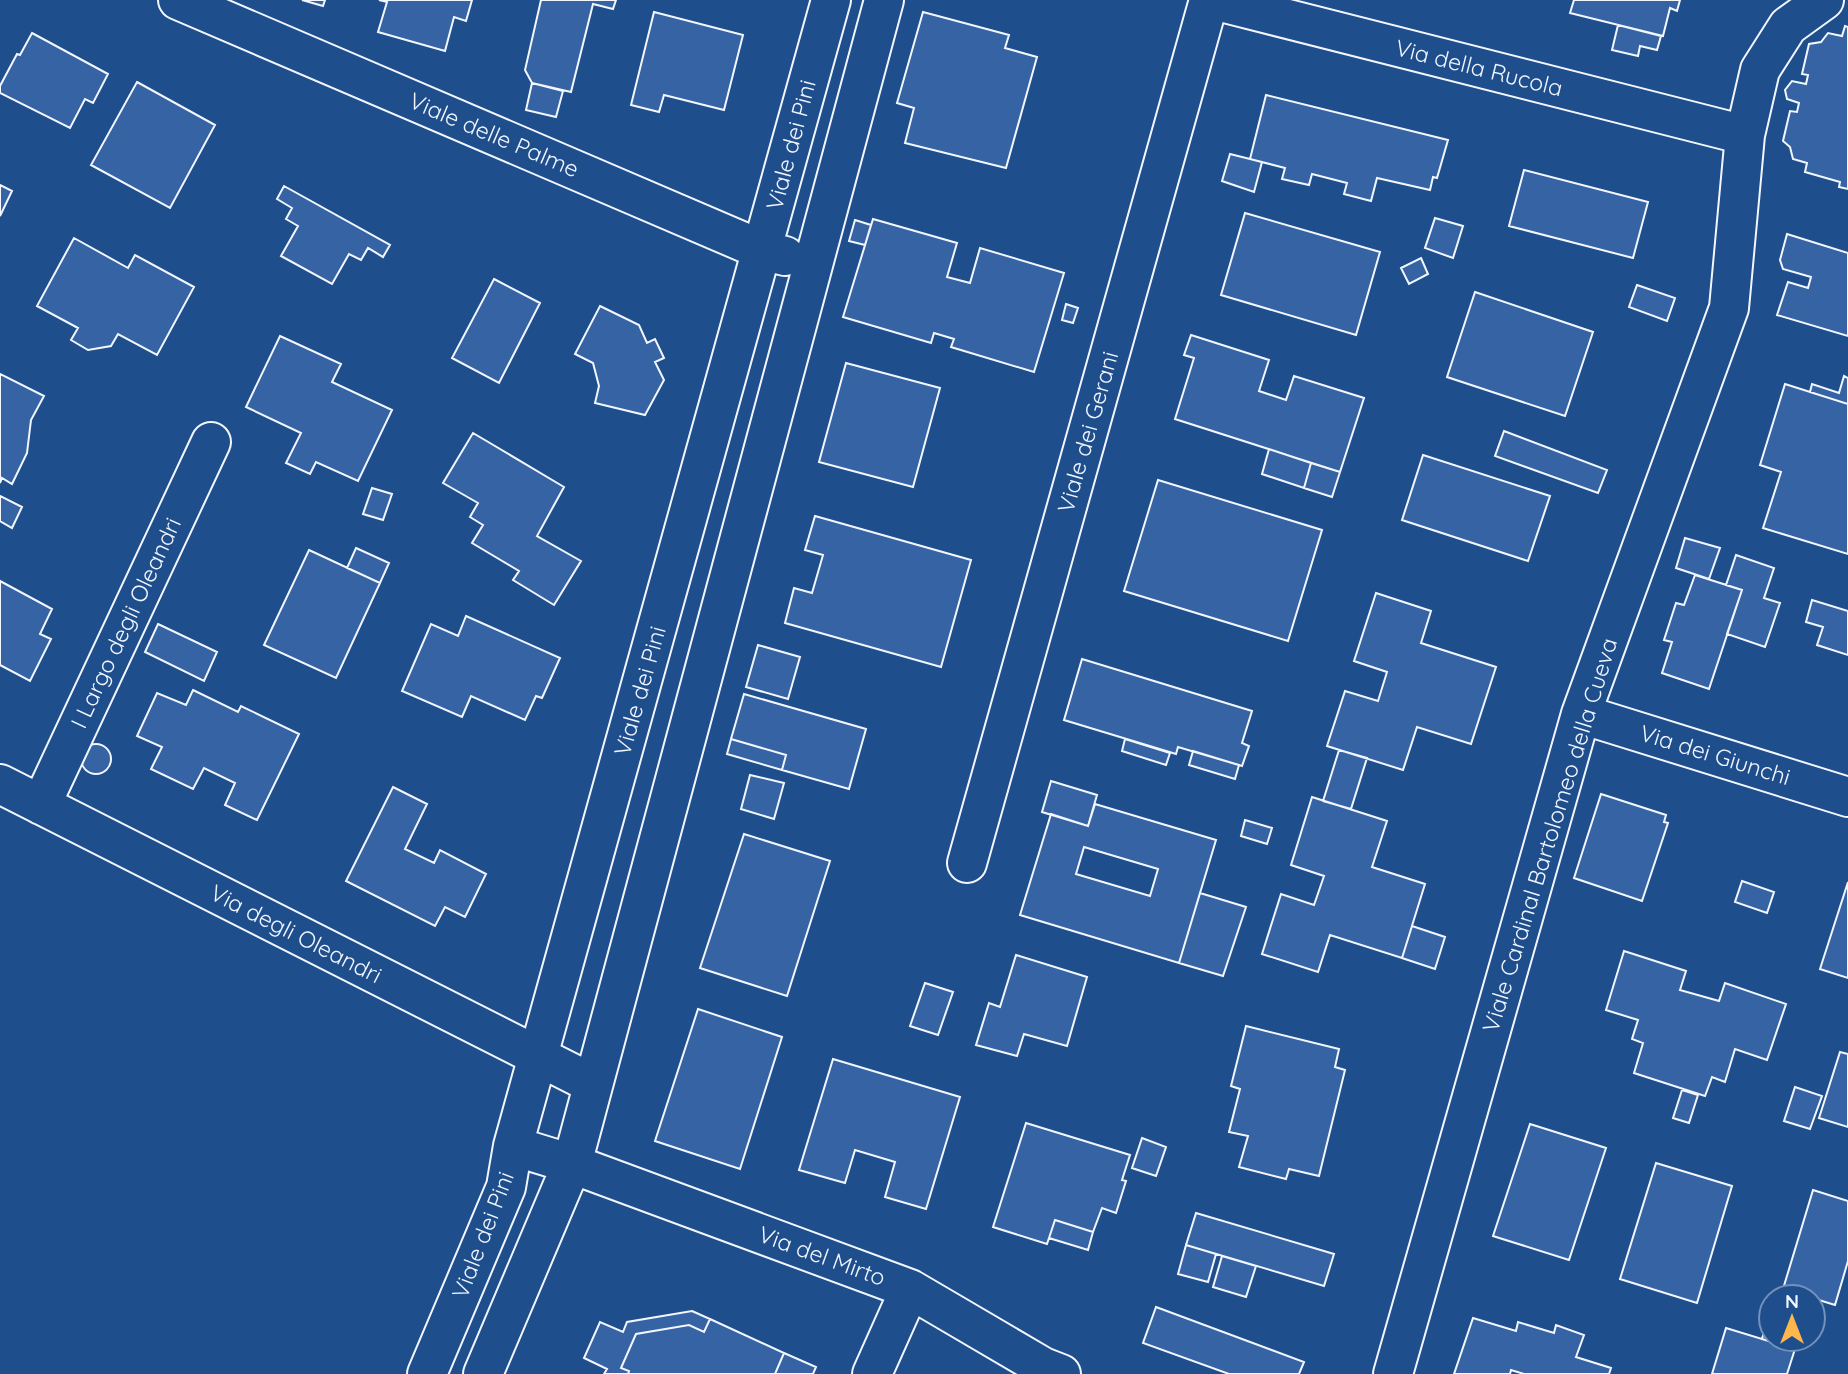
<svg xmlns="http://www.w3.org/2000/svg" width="1848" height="1374" font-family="Quicksand,sans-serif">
<rect width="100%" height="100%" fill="#1f4e8c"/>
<path fill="#3563a3" stroke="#f2f6ff" stroke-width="2" fill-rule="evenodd" d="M302 0H325L323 6Z
M379 0H472L466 21 454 17 445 51 378 32 387 2Z
M541 0H616L613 9 593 4 571 92 532 83 525 70Z
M1574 0H1680L1677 11 1670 8 1663 36 1570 13Z
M654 12 743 35 724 110 664 95 659 112 631 105Z
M923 12 1009 35 1005 48 1037 57 1006 168 905 143 914 108 897 103Z
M1618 25 1661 36 1657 50 1640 46 1638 56 1612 50Z
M1845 26 1848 27V189L1839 187 1840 182 1805 172 1807 163 1793 159 1790 147 1783 141 1790 111 1797 112 1799 103 1787 99 1785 90 1792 81 1806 84 1808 75 1802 74 1809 44 1821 42 1828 33 1842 36Z
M32 33 108 74 93 103 85 99 70 128 0 93V86L17 54 20 55Z
M137 82 215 125 170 208 91 165Z
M532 83 563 91 556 117 526 110Z
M1266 95 1448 140 1437 178 1433 177 1430 190 1377 178 1371 201 1344 194 1347 183 1312 174 1309 185 1282 179 1285 168 1250 159Z
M1230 154 1262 162 1254 192 1222 181Z
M1524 170 1648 202 1633 258 1509 226Z
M0 185 12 191 0 216Z
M284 186 390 245 383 257 368 248 361 260 349 254 332 284 281 256 298 226 286 219 292 208 277 199Z
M1245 213 1380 252 1356 335 1221 295Z
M1435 218 1463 226 1453 258 1425 248Z
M873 219 957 243 947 277 970 283 980 248 1064 273 1034 372 951 347 954 339 934 333 931 343 843 317Z
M855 220 871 225 865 245 849 241Z
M1787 234 1848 253V336L1777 315 1788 282 1808 288 1811 277 1783 269 1780 260Z
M74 238 128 268 135 255 194 287 157 355 118 334 111 346 88 350 71 340 78 328 37 306Z
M1421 258 1428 274 1409 284 1401 268Z
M494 279 540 303 499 383 452 358Z
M1637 285 1675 298 1667 321 1629 307Z
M1475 292 1593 332 1565 416 1447 377Z
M1066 304 1078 308 1073 323 1062 320Z
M600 306 639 325 647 343 655 339 664 358 655 362 664 380 645 415 595 403 599 386 593 363 575 354Z
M1191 335 1269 360 1259 391 1286 400 1294 376 1364 398 1340 472 1175 419 1194 358 1184 355Z
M280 336 341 364 332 382 392 410 358 481 316 462 310 474 286 463 301 433 246 407Z
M846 363 940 388 913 487 819 462Z
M0 374 44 396 31 420 27 453 12 484 2 478 0 483Z
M1844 376 1848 378V404L1810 392 1812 384 1839 393Z
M1785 384 1848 404V554L1763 528 1781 472 1760 465Z
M1504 431 1607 470 1598 493 1495 456Z
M473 433 564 487 537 536 581 561 554 605 513 580 519 571 472 543 483 525 470 517 478 503 443 483Z
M1269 449 1311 463 1304 488 1262 474Z
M1423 455 1550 496 1528 561 1402 520Z
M1311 463 1340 472 1332 497 1304 488Z
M1158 480 1322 530 1288 641 1124 591Z
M372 488 392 494 383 520 363 514Z
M0 496 22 507 12 528 0 521Z
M815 516 971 560 941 667 785 623 794 588 812 593 823 555 805 550Z
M1685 538 1720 548 1709 579 1676 568Z
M356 548 389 563 380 583 347 568Z
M309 550 380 583 336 678 264 645Z
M1736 555 1774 568 1764 598 1780 603 1765 647 1727 634 1742 590 1726 585Z
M1695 575 1742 590 1709 689 1662 673 1672 642 1664 640 1676 603 1684 605Z
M0 581 52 609 40 634 51 639 30 681 0 665Z
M1376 593 1431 611 1421 643 1496 667 1471 744 1417 727 1403 770 1327 746 1345 691 1378 701 1387 672 1354 661Z
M1812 600 1848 611V655L1817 645 1823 627 1806 622Z
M466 616 560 658 542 698 536 696 525 720 471 696 462 717 402 691 431 624 458 636Z
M158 624 217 652 204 681 145 652Z
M758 645 800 657 788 699 746 687Z
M1082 659 1252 711 1242 743 1249 746 1242 766 1178 747 1176 754 1064 720Z
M193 690 238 712 241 706 299 734 257 820 225 805 235 783 204 768 193 789 151 769 162 747 137 736 157 693 186 705Z
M744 694 866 729 849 789 782 770 786 755 731 739Z
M731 739 786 755 782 770 727 754Z
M1125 739 1170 753 1166 765 1122 751Z
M81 759a15 15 0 1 1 30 0a15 15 0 1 1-30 0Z
M1339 750 1367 758 1351 809 1323 801Z
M1193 751 1239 765 1235 779 1189 765Z
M750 775 784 783 774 819 741 809Z
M1051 781 1097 795 1088 826 1042 812Z
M393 787 427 804 405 849 434 863 440 850 486 874 465 917 445 907 435 926 346 881Z
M1601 794 1666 815 1664 822 1668 823 1642 901 1574 878Z
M1312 797 1387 821 1372 867 1425 884 1402 958 1330 935 1318 972 1262 954 1281 894 1314 905 1324 876 1291 865Z
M1095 804 1216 840 1179 963 1020 915 1051 814 1088 826ZM1084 847 1158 869 1150 896 1076 874Z
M1245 820 1272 828 1267 844 1241 836Z
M744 834 830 861 787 996 700 968Z
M1742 881 1774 892 1767 913 1735 902Z
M1848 882V978L1820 969Z
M1200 893 1246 907 1223 976 1179 963Z
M1412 926 1445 937 1435 969 1402 958Z
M1624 951 1686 971 1680 990 1719 1001 1725 983 1786 1004 1767 1060 1735 1049 1725 1082 1712 1077 1705 1096 1634 1073 1643 1043 1632 1039 1638 1020 1606 1010Z
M1016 955 1087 977 1067 1046 1024 1034 1017 1056 976 1045 989 1003 1000 1007Z
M925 983 953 992 938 1035 910 1026Z
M698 1009 782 1037 740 1169 655 1141Z
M1246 1026 1339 1049 1335 1067 1345 1070 1319 1176 1289 1169 1286 1179 1239 1167 1248 1136 1229 1132 1240 1089 1231 1086Z
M1840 1052 1848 1054V1127L1819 1118Z
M833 1059 960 1097 926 1209 885 1197 895 1162 855 1150 845 1183 799 1170Z
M1795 1087 1822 1096 1810 1129 1784 1121Z
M1682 1090 1698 1095 1689 1123 1673 1118Z
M1026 1123 1130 1155 1122 1180 1126 1181 1116 1213 1102 1208 1093 1232 1055 1220 1047 1244 993 1227Z
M1530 1124 1606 1148 1569 1260 1493 1236Z
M1142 1138 1166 1147 1156 1176 1132 1168Z
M1656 1163 1732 1186 1697 1303 1620 1279Z
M1813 1190 1848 1201V1261L1835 1305 1783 1289Z
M1196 1213 1334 1254 1324 1286 1186 1245Z
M1055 1220 1093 1232 1088 1250 1049 1238Z
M1186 1245 1216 1254 1208 1282 1178 1274Z
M1222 1256 1256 1266 1246 1297 1213 1287Z
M1156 1307 1304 1362 1299 1374H1229L1143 1343Z
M692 1311 710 1319 704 1332 689 1325 636 1334 621 1368 629 1371 628 1374H604L607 1369 584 1358 600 1322 623 1332 627 1322Z
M1769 1315 1771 1339H1798L1795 1349 1762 1339Z
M1473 1318 1516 1331 1518 1322 1554 1333 1556 1325 1584 1335 1576 1357 1611 1368 1609 1374H1524L1511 1370 1510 1374H1454Z
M710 1319 784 1353 775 1374H628L629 1371 621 1368 636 1334 689 1325 704 1332Z
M1726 1328 1795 1349 1787 1374H1712Z
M784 1353 816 1367 813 1374H775Z"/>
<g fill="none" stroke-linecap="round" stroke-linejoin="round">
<g stroke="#f2f6ff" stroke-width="42">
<path id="minor" d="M178 0 762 250 785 256
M1213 0 1745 135
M1581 714 1848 797
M0 784 593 1084
M41 805 211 442
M967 863 1209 0
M513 1146 572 1164 910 1289 1043 1367 1061 1374
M427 1374 506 1187 513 1146 831 0
M483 1374 572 1164 884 0
M872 1374 910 1289
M1393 1374 1581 714 1729 308 1745 135 1760 70 1788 26 1824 0"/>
</g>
<use href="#minor" stroke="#1f4e8c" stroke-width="38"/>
</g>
<g text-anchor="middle" stroke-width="5" stroke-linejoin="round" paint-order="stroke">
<g font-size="23" fill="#f2f6ff" stroke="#1f4e8c">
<text transform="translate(1479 68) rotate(14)" y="8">Via della Rucola</text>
<text transform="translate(494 135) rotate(23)" y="8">Viale delle Palme</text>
<text transform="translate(791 145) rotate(-75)" y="8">Viale dei Pini</text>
<text transform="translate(1088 432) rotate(-74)" y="8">Viale dei Gerani</text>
<text transform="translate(126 623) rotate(-65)" y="8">I Largo degli Oleandri</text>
<text transform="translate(640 691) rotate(-74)" y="8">Viale dei Pini</text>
<text transform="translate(1715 755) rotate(17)" y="8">Via dei Giunchi</text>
<text transform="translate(1550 835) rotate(-73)" y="8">Viale Cardinal Bartolomeo della Cueva</text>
<text transform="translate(296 934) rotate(27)" y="8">Via degli Oleandri</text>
<text transform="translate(483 1235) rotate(-69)" y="8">Viale dei Pini</text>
<text transform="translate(822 1256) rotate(20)" y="8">Via del Mirto</text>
</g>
</g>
<g transform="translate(1792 1318)"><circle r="33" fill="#1f4e8c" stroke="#7391ba" stroke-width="2"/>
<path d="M0-5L12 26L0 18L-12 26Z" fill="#ffb74d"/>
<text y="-10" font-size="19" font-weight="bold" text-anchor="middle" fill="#f2f6ff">N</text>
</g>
</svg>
